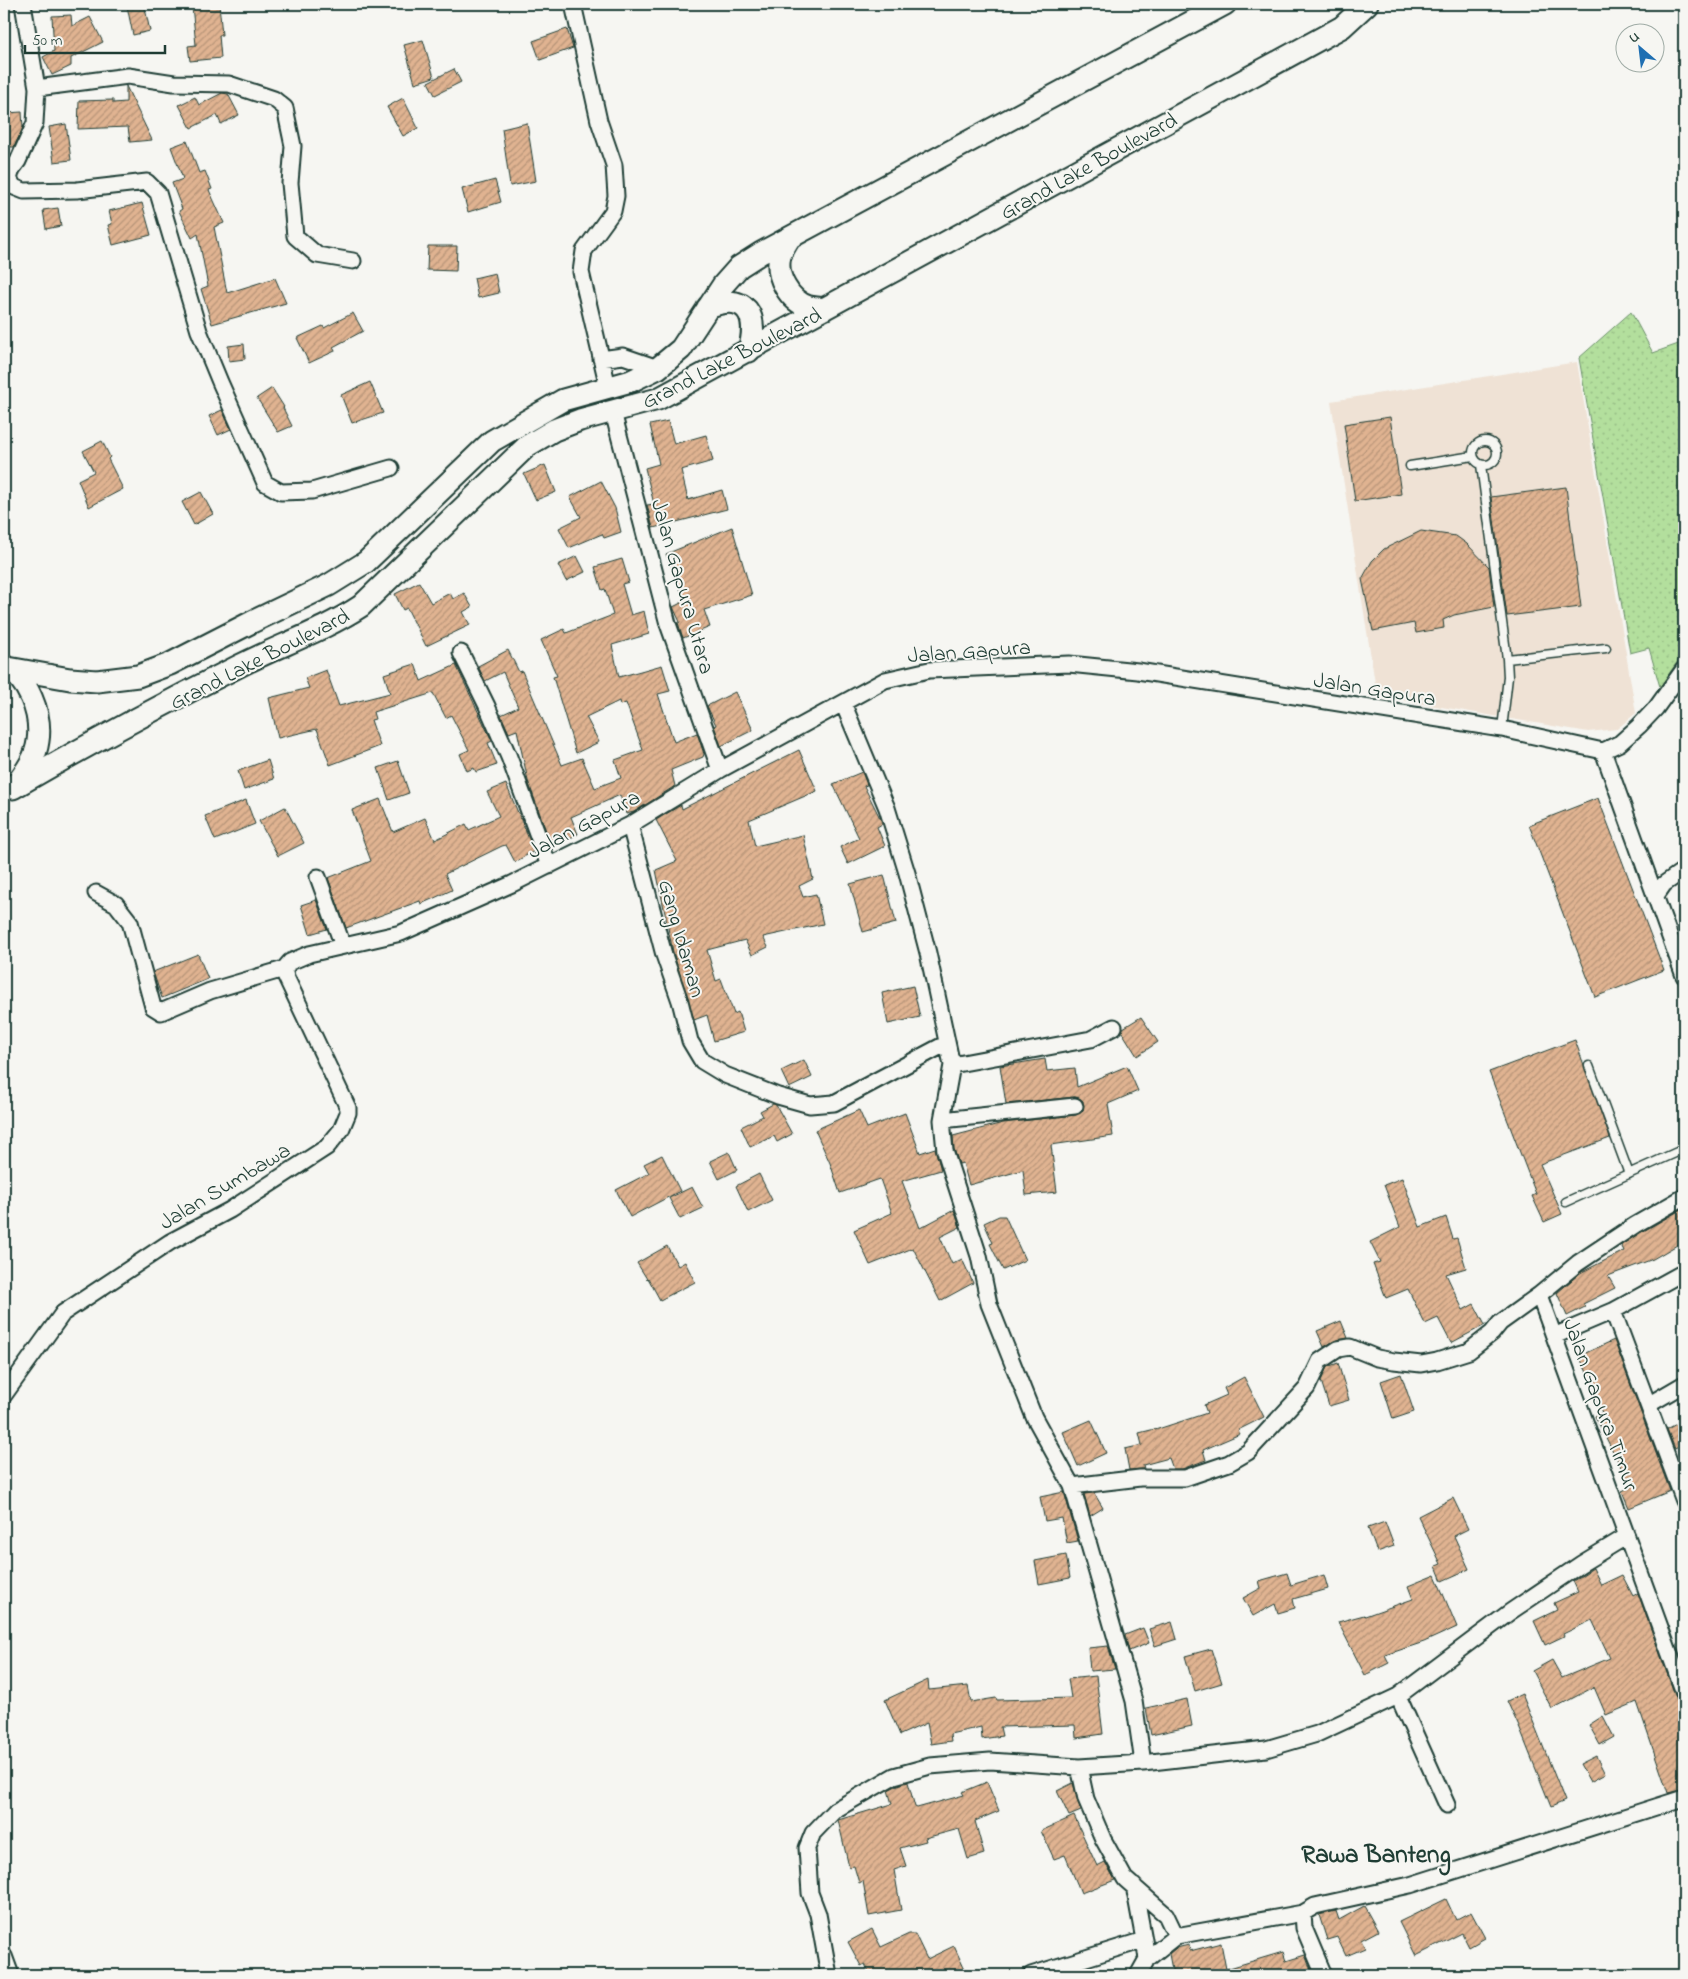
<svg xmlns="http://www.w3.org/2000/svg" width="1688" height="1979" font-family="'Indie Flower',sans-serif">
<defs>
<pattern id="green-dots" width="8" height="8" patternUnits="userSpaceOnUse" patternTransform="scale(1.25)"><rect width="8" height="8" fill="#b3df9d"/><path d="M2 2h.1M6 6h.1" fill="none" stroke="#9ac088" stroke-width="1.8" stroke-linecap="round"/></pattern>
<pattern id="building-hatch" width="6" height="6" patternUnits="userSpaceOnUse" patternTransform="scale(1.25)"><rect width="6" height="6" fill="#e0b391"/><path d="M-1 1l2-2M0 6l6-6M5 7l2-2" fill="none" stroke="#b59377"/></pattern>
</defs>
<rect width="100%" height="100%" fill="#f6f6f2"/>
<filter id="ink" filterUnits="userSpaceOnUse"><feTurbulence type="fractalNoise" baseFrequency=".02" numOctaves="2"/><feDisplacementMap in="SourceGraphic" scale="10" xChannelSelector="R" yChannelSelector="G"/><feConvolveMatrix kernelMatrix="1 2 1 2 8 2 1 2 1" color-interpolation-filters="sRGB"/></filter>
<g filter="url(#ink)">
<path fill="#efe2d5" d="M1577 362 1636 713 1617 729 1588 732 1377 696 1331 401Z"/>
<path fill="url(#green-dots)" stroke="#698e68" d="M1631 312 1653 353 1684 342V652L1660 687 1649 648 1630 653 1579 358Z"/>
<path fill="url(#building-hatch)" stroke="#1f3d34" d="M138 4H144L150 31 133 35 127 6Z
M219 4 222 35H219L221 58 190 61 188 46 196 45 192 6Z
M71 15 72 26 90 17 103 42 71 58V66L52 75 43 57 54 51 52 16Z
M567 29 573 48 540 60 533 41Z
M423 40 434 77 415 83 404 45Z
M454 69 461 82 435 95 428 82Z
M126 86 152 140 130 142 128 127 78 129 79 101 113 100V103L126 102Z
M222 93 228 94 239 115 221 124 217 115 191 128 179 105 195 97 199 105Z
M403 98 418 128 403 136 387 107Z
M22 112 23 128 14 147H7L6 113Z
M527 123 536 181 510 186 502 129Z
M66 124 71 160 54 162 49 127Z
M187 141 199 173 205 171 212 189 209 190 224 223 214 227 227 293 275 278 286 303 212 324 201 289 208 286 198 234 192 238 179 211 182 209 172 183 183 179 171 147Z
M495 180 501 202 468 212 462 189Z
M142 203 151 235 113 245 108 225 112 224 109 211Z
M58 208 61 226 46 229 43 210Z
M428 246H457L456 271 427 270Z
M495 273 499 293 478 298 474 278Z
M353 313 363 331 333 347 335 351 309 363 297 338 323 326 324 328Z
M244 344 245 359 229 361 228 346Z
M370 382 383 413 352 423 341 395Z
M272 388 284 407 283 408 292 426 278 432 257 398Z
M222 410 231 429 218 435 209 416Z
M1390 417 1401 494 1355 501 1344 424Z
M668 421 674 444 706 435 713 461 681 470 688 500 722 490 727 509 653 528 647 505 654 504 645 468 659 464 650 425Z
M102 441 110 457 108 459 123 489 89 507 78 480 94 472 83 451Z
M545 465 556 492 536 500 524 474Z
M601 481 615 508 621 532 604 538 602 534 569 548 559 528 581 517 570 497Z
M1566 487 1581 607 1507 616 1491 497Z
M201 492 213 514 194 525 182 502Z
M732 527 752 595 704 610 710 627 683 638 678 623 680 622 673 607 685 601 666 554Z
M1421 531 1456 536 1467 544 1489 567 1494 607 1454 615 1443 620 1444 628 1416 633 1414 623 1373 631 1362 579 1372 561 1384 549Z
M577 556 585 572 566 581 558 565Z
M622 559 629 582 622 584 631 615 644 611 649 634 612 645 619 677 662 665 670 691 658 694 674 742 697 733 704 754 703 757 671 770 675 786 634 812 626 814 620 795 571 817 578 834 554 846 552 841 550 842 528 781 517 730 509 733 501 715 518 707 503 672 485 681 478 666 508 650 519 672 522 671 562 765 582 758 595 788 621 778 615 760 643 750 626 703 620 705 619 701 586 717 599 742 576 753 553 677 557 676 541 640 564 629 566 633 613 615 605 589 602 590 595 567Z
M419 582 431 603 450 593 453 599 464 593 472 607 463 612 470 625 426 646 407 608 403 610 395 594Z
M415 664 421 681 456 665 492 741 488 743 497 765 476 772 474 768 467 771 460 754 469 750 451 715 446 718 433 693 373 712 375 719 371 720 380 746 330 765 317 729 278 738 269 698 309 688 305 678 326 670 339 706 390 693 384 674Z
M735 692 753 730 721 746 714 726 716 725 707 706Z
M799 750 817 791 749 820 755 846 803 835 813 879 799 886 803 897 816 894 823 924 763 937 768 947 752 955 745 940 707 950 716 981 721 979 734 1014 738 1012 744 1032 714 1041 707 1015 694 1020 673 952 656 870 677 861 656 820 681 805 682 809Z
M268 760 274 779 244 790 238 771Z
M398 761 409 793 389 800 378 768Z
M862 772 867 785 864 786 882 822V824L877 827 885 846 848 864 840 847 859 838 833 784Z
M506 784 534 851 515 862 506 845 502 846 445 874 452 890 421 904 420 901 346 928 328 878 371 861 352 810 380 799 393 832 425 818 435 840 466 824 469 830 499 816 487 792Z
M1598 798 1664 970 1595 997 1529 825Z
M246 800 255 824 215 840 205 816Z
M285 807 304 843 278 856 259 821Z
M884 875 896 923 863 932 850 884Z
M316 900 327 929 310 934 301 905Z
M198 954 208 979 162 998 153 972Z
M913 986 920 1017 888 1024 882 993Z
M1141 1017 1158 1042 1137 1056 1122 1032 1123 1028Z
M1575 1040 1610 1138 1540 1164 1562 1214 1544 1222 1532 1196 1536 1194 1489 1072Z
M1045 1059 1047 1071 1075 1068 1077 1087 1127 1066 1138 1091 1108 1104 1113 1136 1051 1145 1057 1192 1026 1195 1023 1170 969 1185 963 1163 959 1164 954 1149 953 1136 1003 1123 1076 1115 1083 1110V1101L1075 1097 1006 1104 1000 1066Z
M804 1060 812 1077 789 1088 781 1071Z
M773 1104 776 1105 792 1134 777 1142 774 1136 750 1147 741 1127 763 1116 760 1111Z
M859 1110 867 1128 905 1113 920 1153 935 1148 941 1170 902 1181 920 1228 954 1210 960 1227 940 1237 952 1264 962 1259 973 1283 940 1301 913 1248 870 1265 854 1230 892 1213 880 1179 840 1193 830 1163 815 1130Z
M729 1152 737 1170 719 1179 710 1161Z
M662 1155 680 1191 630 1217 616 1190 649 1173 644 1164Z
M759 1174 772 1200 748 1212 736 1186Z
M1402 1178 1420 1227 1446 1217 1453 1239 1457 1238 1466 1268 1446 1274 1463 1310 1474 1304 1485 1325 1451 1343 1438 1318 1425 1324 1408 1289 1386 1298 1373 1264 1380 1262 1370 1242 1400 1227 1384 1185Z
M692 1187 703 1208 680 1219 669 1198Z
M1684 1208V1241L1653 1259 1608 1276 1615 1288 1583 1304 1585 1307 1567 1316 1557 1293 1580 1273 1624 1251 1621 1245 1640 1233Z
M999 1216H1005L1025 1260 1003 1270 990 1244 993 1243 984 1223Z
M667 1246 678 1266 685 1262 695 1282 660 1300 648 1278 647 1279 637 1263Z
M1341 1321 1348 1338 1336 1340 1324 1347 1317 1331Z
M1614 1340 1670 1491 1629 1508 1622 1491 1631 1487 1595 1416 1602 1413 1594 1392 1596 1391 1579 1356Z
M1338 1363 1349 1400 1329 1406 1321 1381 1327 1367Z
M1401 1374 1414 1412 1393 1419 1381 1381Z
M1244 1377 1264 1417 1238 1430 1240 1434 1203 1450 1206 1460 1182 1469H1173L1169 1458 1143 1465 1144 1469 1129 1470 1125 1449 1142 1445 1139 1433 1155 1429V1430L1207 1413 1204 1405 1227 1395 1224 1388Z
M1091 1420 1106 1453 1078 1466 1063 1432Z
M1684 1420V1444L1675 1449 1667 1429Z
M1064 1492 1078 1541 1067 1543 1062 1518 1045 1521 1040 1497Z
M1094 1493 1103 1508 1090 1516 1084 1494Z
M1453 1498 1468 1529 1454 1536 1469 1569 1442 1581 1436 1566 1441 1564 1418 1516Z
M1385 1522 1394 1546 1377 1552 1368 1528Z
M1066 1555 1070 1578 1039 1584 1035 1561Z
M1593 1568 1601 1585 1622 1575 1633 1596 1638 1593 1684 1720V1789L1668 1793 1637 1702 1606 1715 1594 1687 1552 1709 1532 1671 1552 1660 1562 1678 1610 1658 1592 1620 1563 1634 1564 1636 1545 1645 1534 1621 1557 1610 1554 1603 1578 1592 1573 1581Z
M1287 1573 1291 1585 1324 1575 1328 1589 1293 1599 1295 1608 1278 1613 1275 1604 1253 1616 1243 1598 1261 1588 1259 1581Z
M1435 1575 1457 1627 1424 1642 1385 1655 1389 1663 1365 1675 1338 1622 1364 1615 1365 1616 1413 1599 1408 1586Z
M1172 1622 1177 1639 1155 1646 1149 1629Z
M1143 1628 1149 1643 1129 1651 1125 1635Z
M1108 1646 1115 1669 1090 1671 1088 1648Z
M1211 1649 1222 1683 1195 1691 1185 1656Z
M1096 1676 1103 1734 1076 1738 1075 1725 1000 1727 1002 1736 982 1739 981 1727 950 1734 951 1741 931 1744 927 1723 900 1735 885 1700 928 1680 929 1690 968 1686 971 1702 996 1698 997 1700 1071 1698 1068 1679Z
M1522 1694 1565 1801 1551 1807 1519 1727 1507 1701Z
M1187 1699 1192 1726 1151 1735 1146 1708Z
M1603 1716 1614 1737 1600 1745 1589 1725Z
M1596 1756 1605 1774 1590 1782 1580 1764Z
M908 1782 915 1807 917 1808 964 1795 962 1792 987 1782 999 1811 975 1821 984 1854 968 1859 959 1829 925 1838 926 1841 900 1848 906 1866 894 1870 901 1910 869 1916 863 1881 859 1883 854 1866 849 1867 838 1820 892 1804 888 1790 898 1785Z
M1073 1783 1081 1811 1069 1816 1057 1791Z
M1074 1816 1097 1866 1105 1862 1115 1880 1081 1893 1065 1855 1054 1859 1041 1831Z
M1446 1899 1456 1920 1471 1912 1485 1938 1469 1947 1462 1933 1416 1956 1399 1922Z
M1364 1906 1378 1931 1361 1940 1365 1948 1346 1956 1337 1937 1327 1940 1319 1915 1336 1911 1339 1920Z
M872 1929 881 1947 909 1934H915L927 1959 954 1946 965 1970 954 1975H870L865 1964 861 1966 848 1942Z
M1221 1943 1226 1969 1283 1952 1286 1961 1305 1955 1313 1975H1173L1169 1954 1176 1948 1189 1945 1190 1951Z"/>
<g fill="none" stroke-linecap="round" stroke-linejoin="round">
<g stroke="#1f3d34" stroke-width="11">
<path id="lane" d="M1473 453a12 12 0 1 1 24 0a12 12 0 1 1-24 0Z
M1481 465 1507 659 1508 677 1502 729
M1410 466 1473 456
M1507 659 1606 648
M1589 1066 1629 1174
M1566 1202 1684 1149"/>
</g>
<g stroke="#1f3d34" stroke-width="19">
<path id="street" d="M23 4 37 88 35 123 18 161 12 169 9 179 14 187 24 191 77 190 147 182 158 193 199 331 220 382 265 483 281 492 312 491 391 468
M573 4 599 121 614 165 616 196 613 211 584 251 581 272 608 387
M37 88 128 76 174 83 229 84 274 99 285 108 293 146 290 183 295 236 317 255 353 261
M601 359 623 356 658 368
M613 412 668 624 720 770
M461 653 487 706 509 757 549 866
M843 703 887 808 907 873 928 953 952 1065 942 1120 945 1151 979 1256 989 1304 1034 1417 1072 1486 1134 1701 1143 1763
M1603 751 1684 976
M630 825 664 955 680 1001 690 1041 702 1061 725 1075 778 1096 810 1105 834 1103 947 1043
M318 877 343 946
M96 893 116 904 130 922 153 1007 161 1012 210 991 284 969
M1655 897 1664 884 1684 870
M284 969 290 962 309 954 401 933 512 884 630 825 720 770 885 680 929 670 1069 664 1138 671 1502 729 1603 751 1620 743 1639 726 1656 708 1684 669
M952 1065 1091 1039 1114 1027
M942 1120 1075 1106
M1684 1197 1635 1225 1578 1263 1539 1295 1684 1693
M1613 1311 1684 1501
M1554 1336 1613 1311 1684 1272
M4 1395 63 1313 170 1242 230 1210 327 1147 341 1130 348 1113V1108L286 977 284 969
M1648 1405 1684 1384
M1072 1486 1140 1478H1185L1229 1463 1248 1452 1307 1388 1320 1361 1338 1349 1350 1347 1377 1358 1394 1361 1421 1364 1437 1361 1469 1351 1492 1333 1500 1323 1539 1295
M1398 1696 1447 1805
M1079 1767 1086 1799 1103 1839 1125 1879 1166 1915 1176 1936 1147 1959 1138 1975
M1134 1886 1144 1940
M1303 1913 1304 1928 1324 1975
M1176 1936 1303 1913 1315 1906 1410 1885 1684 1798
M4 1956 11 1975
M829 1975 818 1914 810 1893 807 1848 813 1833 835 1810 894 1776 930 1766 990 1761 1079 1767 1143 1763 1266 1749 1317 1734 1398 1696 1510 1612 1581 1564 1627 1536
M1031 1975 1144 1940 1147 1959"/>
</g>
<g stroke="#1f3d34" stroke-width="25">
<path id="secondary" d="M789 239C786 244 782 250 780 256 775 276 789 301 809 307 813 308 819 308 824 309
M708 307C747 292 759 315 749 351
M4 666C28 678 42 714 38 741 36 757 27 770 17 783
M8 668 70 679 97 681 138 676 170 664 252 622 329 585 366 562 492 441 563 400 631 381 658 368 681 349 723 285 739 267 761 253 1225 4
M13 788C87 745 163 704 239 666 280 645 323 631 361 606L527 446 554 430 580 420 658 399 1342 27 1367 4"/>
</g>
<use href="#lane" stroke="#f6f6f2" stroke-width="8"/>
<use href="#street" stroke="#f6f6f2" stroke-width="15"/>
<use href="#secondary" stroke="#f6f6f2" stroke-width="21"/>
</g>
</g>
<g text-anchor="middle" stroke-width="4" stroke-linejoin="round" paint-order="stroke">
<g font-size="22" fill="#1f3d34" stroke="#f6f6f2">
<text transform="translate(1088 165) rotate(-29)" y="8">Grand Lake Boulevard</text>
<text transform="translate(731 357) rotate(-27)" y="8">Grand Lake Boulevard</text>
<text transform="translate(684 586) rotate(74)" y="8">Jalan Gapura Utara</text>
<text transform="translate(969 650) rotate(-4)" y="8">Jalan Gapura</text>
<text transform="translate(259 658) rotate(-27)" y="8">Grand Lake Boulevard</text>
<text transform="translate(1375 688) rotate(9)" y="8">Jalan Gapura</text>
<text transform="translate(583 823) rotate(-28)" y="8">Jalan Gapura</text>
<text transform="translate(683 938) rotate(74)" y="8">Gang Idaman</text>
<text transform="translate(224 1185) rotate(-31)" y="8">Jalan Sumbawa</text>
<text transform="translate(1602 1404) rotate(70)" y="8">Jalan Gapura Timur</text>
</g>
<g font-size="25" font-weight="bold" fill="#1f3d34" stroke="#f6f6f2">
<text x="1376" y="1862">Rawa Banteng</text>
</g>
</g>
<rect width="1688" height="1979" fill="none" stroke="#f6f6f2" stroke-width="20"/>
<rect x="10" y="10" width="1668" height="1959" fill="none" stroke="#1f3d34" stroke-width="2" filter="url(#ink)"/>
<g transform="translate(1640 48) rotate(332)"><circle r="24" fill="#f6f6f2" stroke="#a0aca6"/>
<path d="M0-4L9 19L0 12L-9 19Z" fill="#1f6fb2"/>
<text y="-8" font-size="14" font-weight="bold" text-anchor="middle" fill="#1f3d34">U</text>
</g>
<path d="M25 45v8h140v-8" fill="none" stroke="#1f3d34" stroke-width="2.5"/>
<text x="32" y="45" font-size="15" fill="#1f3d34" stroke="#f6f6f2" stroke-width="4" paint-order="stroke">50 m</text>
</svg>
